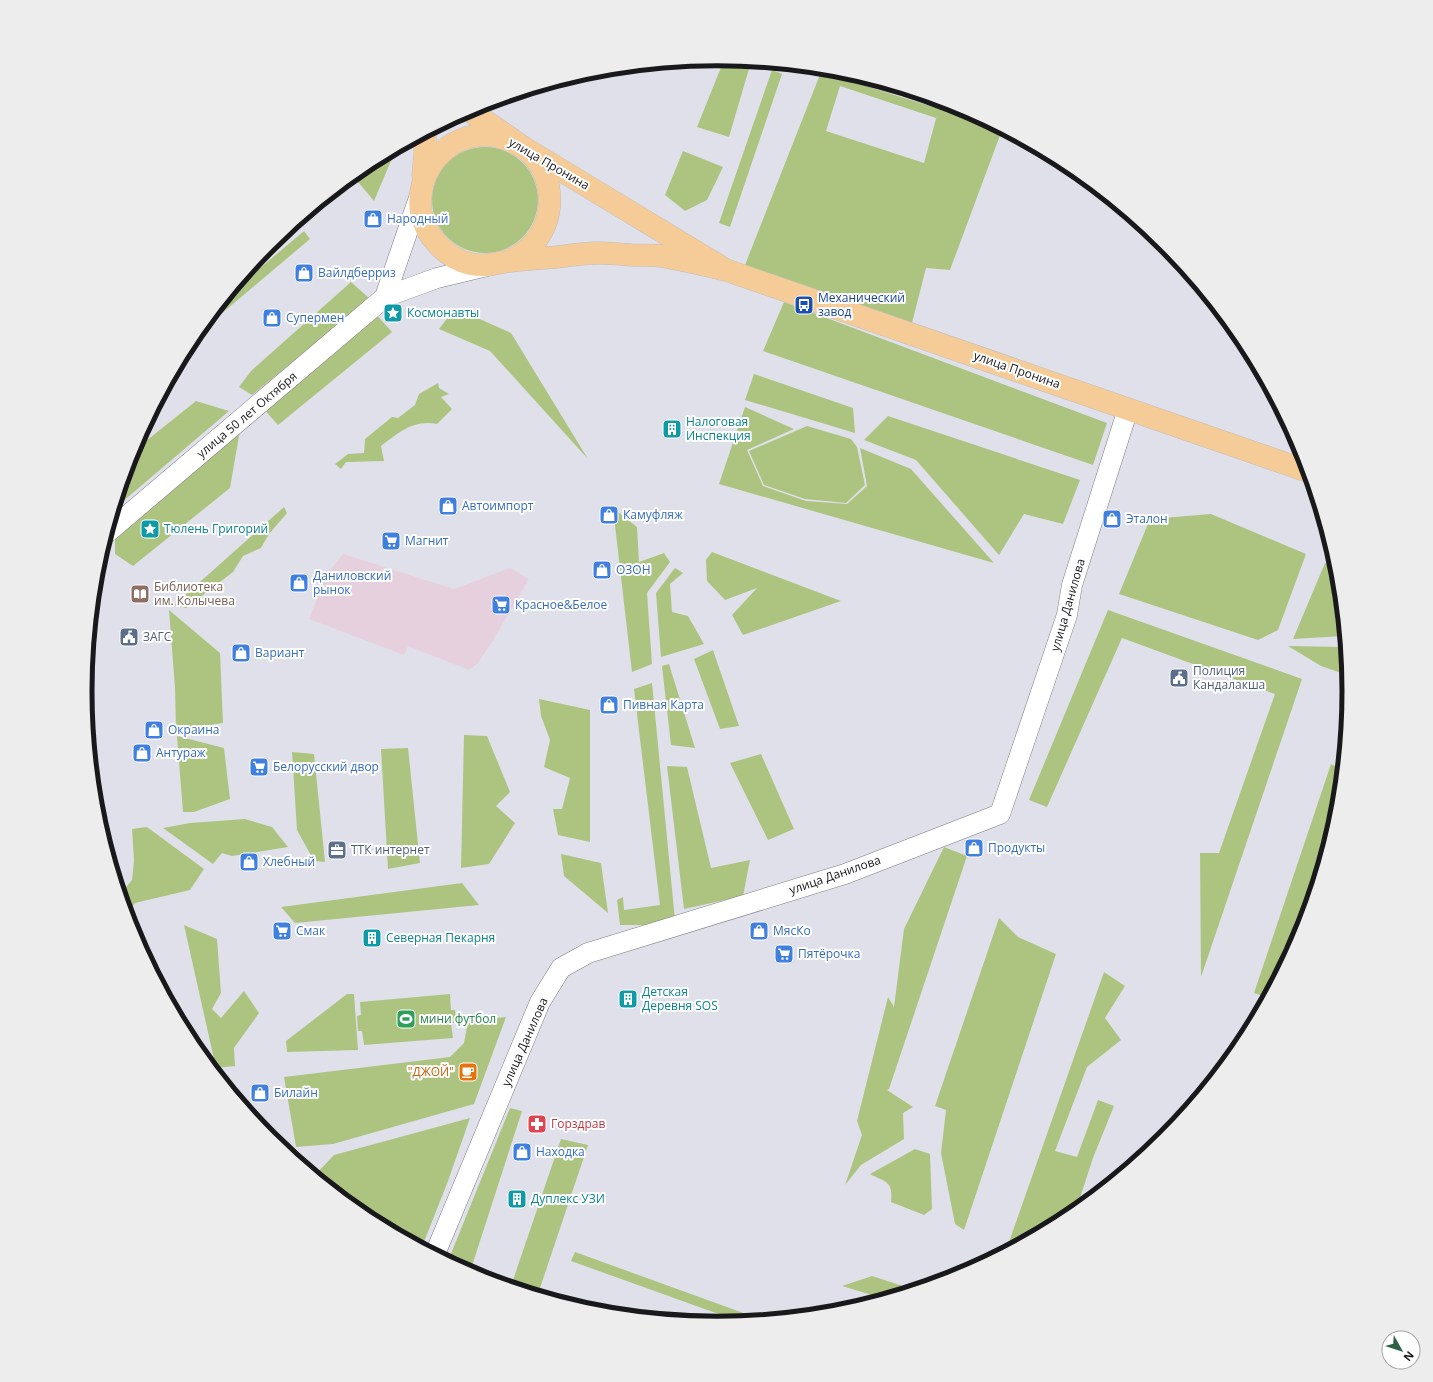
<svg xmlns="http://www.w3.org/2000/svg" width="1433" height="1382" font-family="'Open Sans',sans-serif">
<rect width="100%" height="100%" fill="#e0e0eb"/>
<path fill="#e6d0de" d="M343 554 454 589 510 568 529 579 492 642 477 664 469 670 408 646 404 655 309 619 327 574Z"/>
<path fill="#adc481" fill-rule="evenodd" d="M724 60 751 62 729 137 697 127Z
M772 70 782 74 730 227 719 223Z
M821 72 991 125 1002 130 950 270 926 268 912 323 745 265ZM840 86 936 118 937 115 924 163 826 131Z
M432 200a53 53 0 1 1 106 0a53 53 0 1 1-106 0Z
M396 149 374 201 353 176 366 165Z
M683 151 723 167 707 200 685 211 665 195Z
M304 231 310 239 202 330 200 329 227 296Z
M351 282 370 299 252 395 239 387 251 371Z
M784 302 1107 423 1093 465 763 351Z
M455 308 511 333 588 459 490 351 439 329Z
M373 311 392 332 278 425 261 406Z
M754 374 853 408 855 433 745 400Z
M438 383 439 388 449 394 441 397 452 409 437 424C414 419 398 433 381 446L384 461 346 462 341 469 335 464 348 454 364 453 365 439 392 417 398 418 415 405 419 394Z
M196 401 229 411 114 509 131 453Z
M745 407 794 429 747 450 763 486 806 501 847 504 867 486 860 448 911 469 994 563 719 484Z
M888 416 1080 480 1063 524 1024 514 999 555 916 460 864 440Z
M807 426 851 439 857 447 865 485 846 503 805 499 764 485 749 451Z
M240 430 230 488 133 566 115 554V534Z
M284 507 287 513 269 534 261 548 243 556 233 572 186 608 174 605Z
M613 508 637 527 639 562 664 553 670 562 647 593 652 664 632 672Z
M1211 514 1306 554 1278 630 1258 640 1119 594 1150 519Z
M712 552 841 601 743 635 732 615 757 588 725 600 707 581 706 560Z
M1325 563 1336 566V568L1343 636 1293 639Z
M675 568 683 573 670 584 672 612 688 616 704 644 661 657 656 593Z
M169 610 220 653 223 723 176 730 175 688Z
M1108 610 1302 679 1201 977 1200 853H1219L1275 694 1122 638 1047 807 1029 800Z
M1288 646 1344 647 1347 675 1321 666Z
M713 650 739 726 720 729 694 659Z
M669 664 695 748 671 745 662 666Z
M652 683 675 920 651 928 644 925H620L617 900 623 897 624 910 660 905 634 689Z
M539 699 590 710V842L558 835 553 809H562L570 778 544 767 550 740 541 716Z
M464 735 487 736 510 792 496 806 515 823 489 864 461 868Z
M177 736 224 748 230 799 194 812H183Z
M408 748 420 863 388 869 381 749Z
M292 752 314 754 325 862 314 861 297 830Z
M761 754 794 829 768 840 730 763Z
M1331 764 1341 769 1337 809 1283 965 1266 997 1254 993Z
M667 766 687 767 711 868 750 860 743 896 684 909Z
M245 819 272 827 288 847 232 856 222 853 213 864 163 828 190 823Z
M147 827 204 869 190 890 135 903 127 914 121 893 132 880 134 861 132 829Z
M944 847 967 856 889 1089 887 1090 913 1107 903 1113 904 1139 861 1165 845 1185 862 1135 857 1121 888 997 894 1007 904 929Z
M561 854 601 863 608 913 564 876Z
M462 883 479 905 295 923 281 907Z
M999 918 1018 937 1056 954 964 1230 955 1224 941 1153 946 1110 935 1106Z
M184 925 217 939 221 993 212 1009 221 1018 244 991 259 1013 234 1048 235 1066 216 1068Z
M1104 972 1125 986 1105 1018 1121 1040 1087 1067 1055 1151 1077 1157 1098 1100 1114 1106 1093 1158 1076 1210 1067 1217 1012 1246 1009 1242Z
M347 994H354L358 1050 287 1052 286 1041Z
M450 994 451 1010H455L456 1023H451L453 1038 364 1045 362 1031H358L357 1016 361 1015 360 1002Z
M506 1017 474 1104 333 1144 296 1147 284 1077 450 1057 464 1043 468 1021Z
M510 1108 522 1111 470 1272 448 1261Z
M470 1118 448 1181 422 1247 365 1216 315 1175 334 1155Z
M561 1139 588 1145 538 1294 511 1286Z
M915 1149 930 1154 932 1209 924 1215 891 1202C893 1181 887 1183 870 1174Z
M575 1252 760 1319 738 1321 571 1261Z
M872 1276 912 1289 882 1298 842 1286Z"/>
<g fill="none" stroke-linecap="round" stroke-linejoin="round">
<g stroke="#7d7d86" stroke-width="21">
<path id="minor" d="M385 297 420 195
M108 532 385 297 437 278 487 266
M435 1254 540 1002 561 968 588 953 845 874 1000 814 1067 615 1072 585 1128 409"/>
</g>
<g stroke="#bfbfbf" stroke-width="23">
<path id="major" d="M469 110C481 119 494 127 507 136 515 142 524 147 531 154 556 179 556 222 530 247 524 253 517 257 510 260
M423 176 425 154V134
M726 270 521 146C511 141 501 136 489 135 447 133 415 171 421 212 425 236 447 259 471 264 487 267 495 263 510 261 526 259 542 258 558 257 571 255 584 253 598 253 609 253 620 254 631 255 641 255 651 255 661 256 683 260 705 265 726 270L1307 471"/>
</g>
<use href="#minor" stroke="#fff" stroke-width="20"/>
<use href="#major" stroke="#f5cc97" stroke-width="22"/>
</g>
<defs>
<g id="shop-square" transform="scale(1)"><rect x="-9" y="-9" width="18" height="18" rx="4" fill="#3f7fe0" stroke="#fff"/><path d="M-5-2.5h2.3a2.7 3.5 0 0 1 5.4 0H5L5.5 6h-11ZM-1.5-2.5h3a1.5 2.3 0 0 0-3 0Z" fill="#fff"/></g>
<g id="bus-square" transform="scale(1)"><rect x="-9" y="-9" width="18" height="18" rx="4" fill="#1a4fb4" stroke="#fff"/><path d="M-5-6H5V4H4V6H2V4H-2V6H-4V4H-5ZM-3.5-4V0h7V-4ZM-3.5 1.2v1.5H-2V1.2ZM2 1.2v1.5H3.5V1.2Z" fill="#fff"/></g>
<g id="sight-square" transform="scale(1)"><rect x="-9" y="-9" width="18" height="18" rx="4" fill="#0f9aa8" stroke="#fff"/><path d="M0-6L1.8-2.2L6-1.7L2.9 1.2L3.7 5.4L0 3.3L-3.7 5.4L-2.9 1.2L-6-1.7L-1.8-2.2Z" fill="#fff"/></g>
<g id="building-square" transform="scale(1)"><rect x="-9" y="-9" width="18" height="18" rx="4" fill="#0f9aa8" stroke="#fff"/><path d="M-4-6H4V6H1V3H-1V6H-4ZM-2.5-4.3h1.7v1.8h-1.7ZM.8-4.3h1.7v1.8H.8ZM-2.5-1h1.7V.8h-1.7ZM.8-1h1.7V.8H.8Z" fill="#fff"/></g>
<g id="supermarket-square" transform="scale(1)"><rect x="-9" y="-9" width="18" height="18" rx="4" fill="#3f7fe0" stroke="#fff"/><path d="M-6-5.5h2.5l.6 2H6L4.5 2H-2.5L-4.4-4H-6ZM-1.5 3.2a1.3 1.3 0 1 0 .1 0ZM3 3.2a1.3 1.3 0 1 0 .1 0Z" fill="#fff"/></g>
<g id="library-square" transform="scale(1)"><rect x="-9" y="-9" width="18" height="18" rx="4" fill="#8d6e63" stroke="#fff"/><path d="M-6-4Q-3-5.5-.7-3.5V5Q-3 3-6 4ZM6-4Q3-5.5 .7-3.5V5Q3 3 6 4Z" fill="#fff"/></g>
<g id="civic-square" transform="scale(1)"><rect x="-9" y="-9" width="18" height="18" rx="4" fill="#5c6f8a" stroke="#fff"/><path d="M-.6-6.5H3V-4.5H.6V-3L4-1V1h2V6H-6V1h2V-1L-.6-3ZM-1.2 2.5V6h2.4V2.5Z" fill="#fff"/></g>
<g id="office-square" transform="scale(1)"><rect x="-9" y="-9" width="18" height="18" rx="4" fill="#5c6f8a" stroke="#fff"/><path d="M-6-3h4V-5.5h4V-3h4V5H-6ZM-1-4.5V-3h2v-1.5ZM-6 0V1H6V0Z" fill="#fff"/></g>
<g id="stadium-square" transform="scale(1)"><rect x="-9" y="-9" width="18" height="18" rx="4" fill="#2e9e5b" stroke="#fff"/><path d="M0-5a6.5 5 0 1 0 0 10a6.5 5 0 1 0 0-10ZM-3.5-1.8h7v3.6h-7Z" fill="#fff"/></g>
<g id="cafe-square" transform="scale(1)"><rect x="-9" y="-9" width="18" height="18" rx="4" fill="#e8710a" stroke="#fff"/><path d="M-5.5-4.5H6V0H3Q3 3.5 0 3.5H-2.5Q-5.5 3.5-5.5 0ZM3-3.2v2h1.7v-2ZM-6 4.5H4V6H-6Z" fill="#fff"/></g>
<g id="pharmacy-square" transform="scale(1)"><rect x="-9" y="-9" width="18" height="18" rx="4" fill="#e0444e" stroke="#fff"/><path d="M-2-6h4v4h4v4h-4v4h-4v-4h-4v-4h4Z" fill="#fff"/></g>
</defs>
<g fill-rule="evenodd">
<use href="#shop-square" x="373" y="219"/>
<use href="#shop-square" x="304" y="273"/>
<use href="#bus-square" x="804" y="305"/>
<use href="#sight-square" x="393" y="313"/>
<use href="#shop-square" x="272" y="318"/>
<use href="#building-square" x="672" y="429"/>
<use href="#shop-square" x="448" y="506"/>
<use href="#shop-square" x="609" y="515"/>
<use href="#shop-square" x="1112" y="519"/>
<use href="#sight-square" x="150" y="529"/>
<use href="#supermarket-square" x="391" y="541"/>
<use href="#shop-square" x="602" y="570"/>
<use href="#shop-square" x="299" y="583"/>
<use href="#library-square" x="140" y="594"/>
<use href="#supermarket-square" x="501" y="605"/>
<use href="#civic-square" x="129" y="637"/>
<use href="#shop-square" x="241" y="653"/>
<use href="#civic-square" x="1179" y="678"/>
<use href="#shop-square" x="609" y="705"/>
<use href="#shop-square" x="154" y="730"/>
<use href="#shop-square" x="142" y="753"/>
<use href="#supermarket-square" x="259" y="767"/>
<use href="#shop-square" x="974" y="848"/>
<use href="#office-square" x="337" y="850"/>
<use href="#shop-square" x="249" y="862"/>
<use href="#supermarket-square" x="282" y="931"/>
<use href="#shop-square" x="759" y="931"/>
<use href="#building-square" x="372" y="938"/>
<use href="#supermarket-square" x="784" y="954"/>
<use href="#building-square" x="628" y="999"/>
<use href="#stadium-square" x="406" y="1019"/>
<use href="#cafe-square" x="468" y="1072"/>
<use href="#shop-square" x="260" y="1093"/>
<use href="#pharmacy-square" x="537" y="1124"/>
<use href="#shop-square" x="522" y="1152"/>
<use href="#building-square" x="517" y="1199"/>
</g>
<g text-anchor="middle" stroke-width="4" stroke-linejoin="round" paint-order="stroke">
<g font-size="12" fill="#19191c" stroke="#fff">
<text transform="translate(549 164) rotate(30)" y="4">улица Пронина</text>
<text transform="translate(1017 370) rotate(19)" y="4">улица Пронина</text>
<text transform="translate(247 415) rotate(-40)" y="4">улица 50 лет Октября</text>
<text transform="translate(1068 605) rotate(-74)" y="4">улица Данилова</text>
<text transform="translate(835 875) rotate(-19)" y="4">улица Данилова</text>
<text transform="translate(525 1042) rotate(-66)" y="4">улица Данилова</text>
</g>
<g font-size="12" fill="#366cbe" stroke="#fff" text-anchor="start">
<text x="387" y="223">Народный</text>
<text x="318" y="277">Вайлдберриз</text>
<text x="286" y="322">Супермен</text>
<text x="462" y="510">Автоимпорт</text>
<text x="623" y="519">Камуфляж</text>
<text x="1126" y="523">Эталон</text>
<text x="405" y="545">Магнит</text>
<text x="616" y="574">ОЗОН</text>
<text x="313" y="580">Даниловский<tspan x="313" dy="14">рынок</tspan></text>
<text x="515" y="609">Красное&amp;Белое</text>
<text x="255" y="657">Вариант</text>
<text x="623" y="709">Пивная Карта</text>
<text x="168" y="734">Окраина</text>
<text x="156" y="757">Антураж</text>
<text x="273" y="771">Белорусский двор</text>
<text x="988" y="852">Продукты</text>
<text x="263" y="866">Хлебный</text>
<text x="296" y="935">Смак</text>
<text x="773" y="935">МясКо</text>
<text x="798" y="958">Пятёрочка</text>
<text x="274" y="1097">Билайн</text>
<text x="536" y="1156">Находка</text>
</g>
<g font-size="12" fill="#164399" stroke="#fff" text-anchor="start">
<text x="818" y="302">Механический<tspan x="818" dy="14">завод</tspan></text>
</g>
<g font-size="12" fill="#0d838f" stroke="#fff" text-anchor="start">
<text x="407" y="317">Космонавты</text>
<text x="686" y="426">Налоговая<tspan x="686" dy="14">Инспекция</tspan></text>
<text x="164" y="533">Тюлень Григорий</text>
<text x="386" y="942">Северная Пекарня</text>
<text x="642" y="996">Детская<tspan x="642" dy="14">Деревня SOS</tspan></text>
<text x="531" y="1203">Дуплекс УЗИ</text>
</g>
<g font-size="12" fill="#785e54" stroke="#fff" text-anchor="start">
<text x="154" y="591">Библиотека<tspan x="154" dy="14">им. Колычева</tspan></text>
</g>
<g font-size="12" fill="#4e5e75" stroke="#fff" text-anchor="start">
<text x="143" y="641">ЗАГС</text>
<text x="1193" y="675">Полиция<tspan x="1193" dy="14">Кандалакша</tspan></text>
<text x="351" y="854">ТТК интернет</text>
</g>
<g font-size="12" fill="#27864d" stroke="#fff" text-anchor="start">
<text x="420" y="1023">мини футбол</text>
</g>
<g font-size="12" fill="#c56008" stroke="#fff" text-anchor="end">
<text x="454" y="1076">"ДЖОЙ"</text>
</g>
<g font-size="12" fill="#be3a42" stroke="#fff" text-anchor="start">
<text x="551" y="1128">Горздрав</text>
</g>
</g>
<path d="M0 0H1433V1382H0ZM92 691a625 625 0 1 1 1250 0a625 625 0 1 1-1250 0Z" fill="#ededed" fill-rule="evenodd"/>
<path fill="none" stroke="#19191c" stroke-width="5" d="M92 691a625 625 0 1 1 1250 0a625 625 0 1 1-1250 0Z"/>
<g transform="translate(1401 1350) rotate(129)"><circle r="19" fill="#ffffff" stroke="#a3a3a4"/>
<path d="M0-3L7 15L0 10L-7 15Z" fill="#2d6247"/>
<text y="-6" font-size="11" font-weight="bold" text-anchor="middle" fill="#19191c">N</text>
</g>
</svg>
